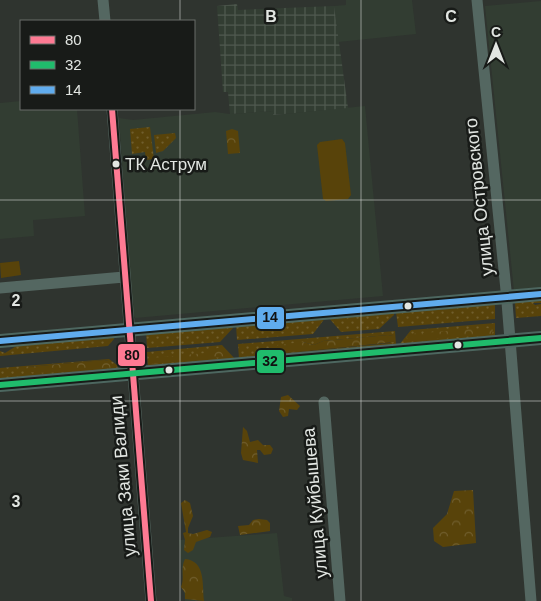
<svg xmlns="http://www.w3.org/2000/svg" width="541" height="601" font-family="Arial,sans-serif">
<defs>
<pattern id="industrial-grid" width="8" height="8" patternUnits="userSpaceOnUse" patternTransform="scale(1.25)"><rect width="8" height="8" fill="#323d32"/><path d="M0 4h8M4 0v8" fill="none" stroke="#4f594f"/></pattern>
<pattern id="grass-dots" width="8" height="8" patternUnits="userSpaceOnUse" patternTransform="scale(1.25)"><rect width="8" height="8" fill="#58430a"/><path d="M2 2h.1M6 6h.1" fill="none" stroke="#705e2d" stroke-width="1.8" stroke-linecap="round"/></pattern>
<pattern id="forest-crowns" width="20" height="18" patternUnits="userSpaceOnUse" patternTransform="scale(1.25)"><rect width="20" height="18" fill="#58430a"/><path d="M2 6a3 3 0 1 1 6 0M12 15a3 3 0 1 1 6 0" fill="none" stroke="#705e2d"/></pattern>
</defs>
<rect width="100%" height="100%" fill="#2f342f"/>
<path fill="#323d32" d="M346 0H412L416 34 338 42 334 6 346 5Z
M541 1V292L514 291 485 6Z
M21 101V109H77L85 216 33 220 34 236 0 239V103Z
M365 106 383 296 135 318 132 312 119 118 133 120 215 112 230 114 273 111V115Z
M277 533 284 596 292 598V601H185L179 540Z"/>
<path fill="url(#industrial-grid)" d="M237 4 238 10 334 6 348 108 273 115V111L230 114 228 92H223L217 6Z"/>
<path fill="url(#grass-dots)" fill-rule="evenodd" d="M150 127 154 159 146 160 145 152 132 154 130 129Z
M175 133 176 138 163 151 156 153 154 135Z
M541 299V303H533L535 305 541 304V316L516 318 515 302Z
M495 303V319L398 327 396 312Z
M394 312V315L379 329 341 332 328 317Z
M326 317 313 334 237 340 236 325Z
M495 323V337L399 345 411 330Z
M233 325V328L220 342 147 348 146 332Z
M395 331 396 345 239 359 238 344ZM388 335 393 336 390 343 279 354 303 342 314 345 323 341Z
M114 335V339L108 346 0 356V351L5 353 18 345Z
M222 345 236 360 148 367 147 352Z
M109 359 117 365 118 369 0 380V368ZM104 360 109 361 60 372 28 367Z"/>
<path fill="url(#forest-crowns)" d="M232 129 238 131 240 153 228 154 226 131Z
M486 328 493 329 492 334 412 341 406 338 409 334Z
M388 335 393 336 394 342 279 354 274 351 277 345 303 342 314 345 323 341Z
M220 347 230 355 229 359 213 357 208 360 149 364 151 358 206 353Z
M104 360 109 361 111 368C99 371 33 375 26 371L28 367Z
M288 395 300 406 297 410 289 409 288 416 283 417 279 411 281 397Z
M243 427 247 431 250 442 258 440 263 445H270L273 449 271 454 264 455 260 450H257L258 463 243 460 241 453Z
M473 490 476 543 443 547 434 541 433 528 447 514 454 491Z
M185 500 190 503 193 516 188 528V533L193 534 207 530 212 532 210 537 196 542 193 550 188 553 184 550 185 540 183 533 186 532 181 503Z
M259 519 267 520 270 523V531L240 535 238 526 249 525 253 520Z
M185 559C206 561 202 584 204 601L185 599V593L181 587C185 577 180 569 185 559Z"/>
<path fill="#58430a" d="M342 139 345 143 351 195 348 199 326 201 323 199 317 145 320 142Z
M19 261 21 275 1 278 0 263Z"/>
<g fill="none" stroke-linecap="round" stroke-linejoin="round">
<path stroke="#546761" stroke-width="11" d="M103 0 105 21
M477 0 506 290 531 601
M112 109 151 601
M0 288 124 277
M324 402 340 601"/>
<path stroke="#4d6760" stroke-width="14" d="M0 341 541 294
M0 385 541 338"/>
<g stroke="#181b18" stroke-width="10">
<path id="bus-1" d="M112 109 151 601"/>
</g>
<g stroke="#181b18" stroke-width="10">
<path id="bus-2" d="M0 385 541 338"/>
</g>
<g stroke="#181b18" stroke-width="10">
<path id="bus-3" d="M0 341 541 294"/>
</g>
<use href="#bus-1" stroke="#fe7a93" stroke-width="6"/>
<use href="#bus-2" stroke="#20bc6c" stroke-width="6"/>
<use href="#bus-3" stroke="#60acee" stroke-width="6"/>
</g>
<path fill="none" stroke="#e2e6e2" stroke-width="1" stroke-opacity="0.55" d="M180 0V21M361 0V601M180 109V601M0 200H541M0 401H541"/>
<g fill="#e2e6e2" stroke="#181b18" stroke-width="2">
<circle cx="116" cy="164" r="4.5"/>
<circle cx="408" cy="306" r="4.5"/>
<circle cx="458" cy="345" r="4.5"/>
<circle cx="169" cy="370" r="4.5"/>
</g>
<g text-anchor="middle" stroke-width="5" stroke-linejoin="round" paint-order="stroke">
<g font-size="17" fill="#e2e6e2" stroke="#181b18" text-anchor="start">
<text x="125" y="170">ТК Аструм</text>
</g>
<g font-size="18" fill="#e2e6e2" stroke="#181b18">
<text transform="translate(479 197) rotate(-96)" y="6">улица Островского</text>
<text transform="translate(123 476) rotate(-95)" y="6">улица Заки Валиди</text>
<text transform="translate(315 503) rotate(-95)" y="6">улица Куйбышева</text>
</g>
</g>
<g font-size="16" text-anchor="middle" font-weight="bold" fill="#e2e6e2" stroke="#181b18" stroke-width="5" stroke-linejoin="round" paint-order="stroke">
<text x="271" y="22">B</text>
<text x="451" y="22">C</text>
<text x="16" y="306">2</text>
<text x="16" y="507">3</text>
</g>
<g stroke="#181b18" stroke-width="2">
<rect x="256" y="306" width="29" height="24" rx="5" fill="#60acee"/>
<rect x="117" y="343" width="29" height="24" rx="5" fill="#fe7a93"/>
<rect x="256" y="349" width="29" height="25" rx="5" fill="#20bc6c"/>
</g>
<g font-size="14" text-anchor="middle" font-weight="bold" fill="#111">
<text x="270" y="322">14</text>
<text x="132" y="360">80</text>
<text x="270" y="366">32</text>
</g>
<rect x="20" y="20" width="175" height="90" fill="#181b18" stroke="#696c69"/>
<rect x="30" y="36" width="25" height="8" fill="#fe7a93" stroke="#696c69"/>
<text x="65" y="45" font-size="15" fill="#e2e6e2">80</text>
<rect x="30" y="61" width="25" height="8" fill="#20bc6c" stroke="#696c69"/>
<text x="65" y="70" font-size="15" fill="#e2e6e2">32</text>
<rect x="30" y="86" width="25" height="8" fill="#60acee" stroke="#696c69"/>
<text x="65" y="95" font-size="15" fill="#e2e6e2">14</text>
<g transform="translate(496 45)" stroke="#181b18" stroke-width="4" paint-order="stroke">
<path d="M0-4L9 19L0 12L-9 19Z" fill="#e2e6e2"/>
<text y="-8" font-size="14" font-weight="bold" text-anchor="middle" fill="#e2e6e2">С</text>
</g>
</svg>
